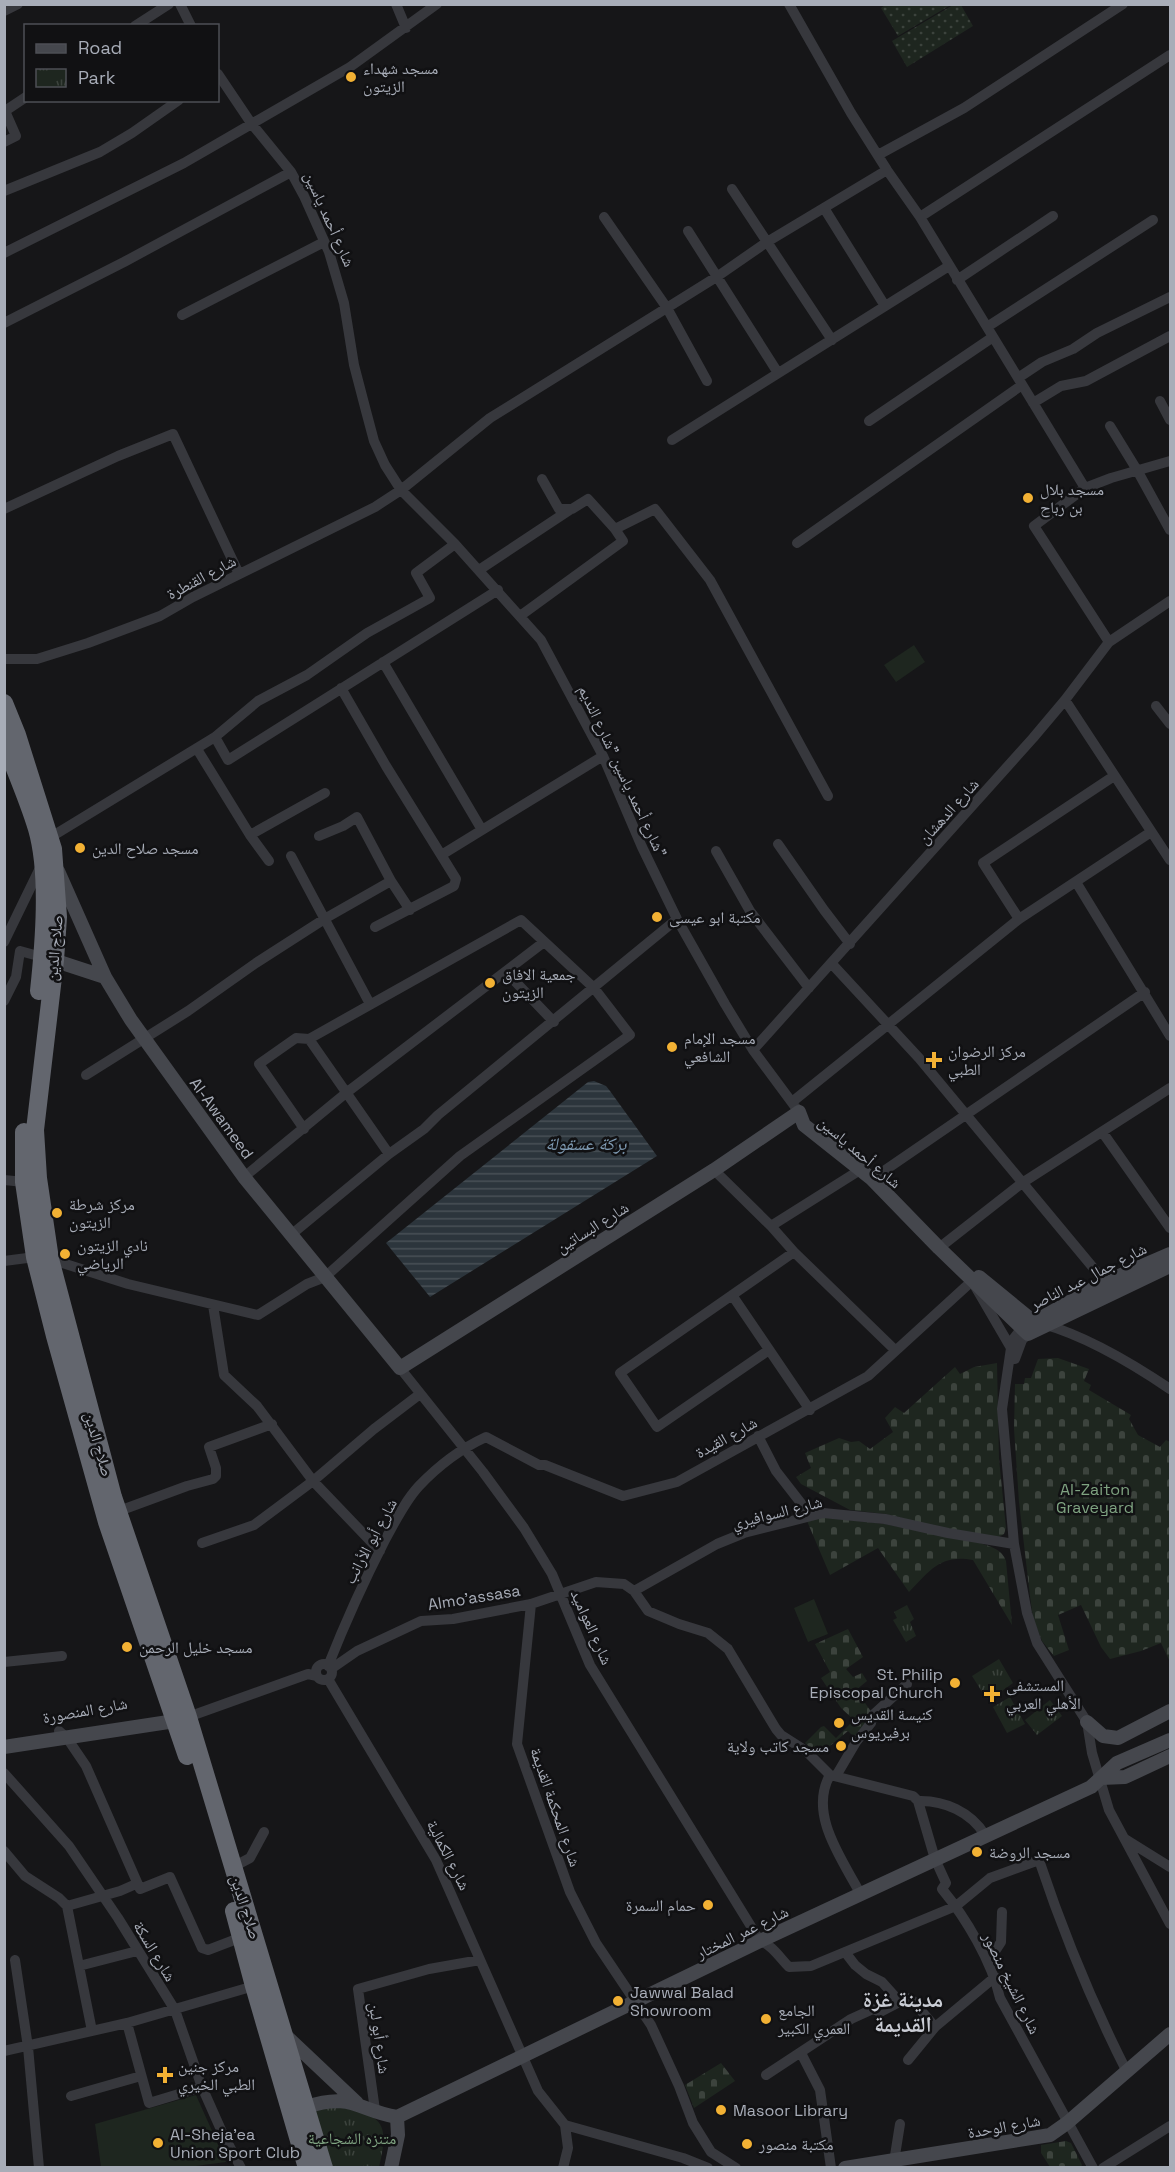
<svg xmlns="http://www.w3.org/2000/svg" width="1175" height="2172" font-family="'Space Grotesk','Noto Naskh Arabic',sans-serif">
<defs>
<pattern id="grass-dots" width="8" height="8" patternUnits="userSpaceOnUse" patternTransform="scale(1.5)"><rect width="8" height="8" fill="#1e261f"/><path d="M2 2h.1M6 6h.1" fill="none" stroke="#3c433d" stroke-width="1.8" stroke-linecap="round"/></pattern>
<pattern id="cemetery-stones" width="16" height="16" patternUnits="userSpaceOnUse" patternTransform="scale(1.5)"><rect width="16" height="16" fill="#1e261f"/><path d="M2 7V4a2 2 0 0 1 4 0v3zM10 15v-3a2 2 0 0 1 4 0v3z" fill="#3c433d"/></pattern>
<pattern id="park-tufts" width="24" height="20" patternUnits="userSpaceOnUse" patternTransform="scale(1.5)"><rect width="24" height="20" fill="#1e261f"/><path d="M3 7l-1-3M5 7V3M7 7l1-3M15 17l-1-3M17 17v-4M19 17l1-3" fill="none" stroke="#3c433d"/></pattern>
<pattern id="water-rules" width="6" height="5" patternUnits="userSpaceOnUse" patternTransform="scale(1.5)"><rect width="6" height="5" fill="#2c353c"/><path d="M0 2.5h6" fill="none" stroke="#485056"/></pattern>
</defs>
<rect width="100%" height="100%" fill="#161618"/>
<path fill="url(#grass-dots)" d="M885 5 948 4 949 6 898 36 881 8Z
M953 5H961L973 26 907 67 892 41Z"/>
<path fill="url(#cemetery-stones)" d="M1058 1358 1089 1369 1084 1381 1091 1385 1089 1390 1131 1415 1129 1419 1138 1435 1160 1447 1166 1440 1170 1442V1662L1161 1643 1141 1651 1110 1659 1101 1647 1081 1605 1058 1615 1069 1650 1054 1656 1042 1641 1033 1618 1030 1596 1019 1502 1014 1429 1015 1384H1024L1025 1378H1031L1038 1359Z
M997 1363 999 1459 1006 1528 1004 1534 999 1537 946 1529 885 1514 850 1510 801 1484 796 1477 811 1468 805 1453 839 1438 851 1442 859 1441 870 1449 893 1432 885 1418 895 1407 904 1413 955 1367 960 1374 974 1367Z
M821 1517 885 1524 980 1543C991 1547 1002 1549 1006 1561L1012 1625 973 1560C941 1554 930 1570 909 1592L878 1548 830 1575 807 1521Z
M848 1629 863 1657 846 1669 853 1677 862 1673 867 1681 856 1690 872 1713 856 1739 848 1731 819 1755 805 1743 821 1727 824 1726 836 1738 854 1720 841 1708 821 1678 830 1672 815 1644Z
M721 2063 735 2081 694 2108 685 2085Z
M1066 2141 1071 2143 1082 2165 1081 2167H1050L1041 2153V2145Z"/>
<path fill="url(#park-tufts)" d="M907 1605 914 1619 910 1622 916 1636 906 1642 893 1620 897 1618 894 1612Z
M999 1659 1013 1683 991 1699 986 1698 972 1676Z
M1010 1697 1025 1724 1007 1733 993 1707Z
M1050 1700 1062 1716 1037 1735 1025 1720Z
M331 2105C377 2116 392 2115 379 2167H331L312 2112Z"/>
<path fill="#1e261f" d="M914 645 925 662 896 682 884 665Z
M814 1599 828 1634 808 1642 794 1608Z
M196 2095 226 2162 181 2168 101 2167 95 2124Z"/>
<path fill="url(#water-rules)" d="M594 1081 606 1086 610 1091 657 1156 430 1297 386 1243 588 1082Z"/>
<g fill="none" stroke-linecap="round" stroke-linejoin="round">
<path stroke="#37383d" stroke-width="10" d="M180 4 191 26
M396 4 406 28
M789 4 851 113 887 170 920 217 1085 488
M4 11 18 4
M135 26 169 4
M218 74 251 123 291 172 304 196 329 252 344 303 354 365 366 411 374 441 385 465 401 490 455 544 541 640 603 756 642 847 677 919 725 1004 753 1050 799 1112
M4 109 5 111 26 97
M4 142 16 136 5 111
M878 155 964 108 1123 4
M732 189 832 340
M4 191 100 152 132 133 179 100
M824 208 885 306
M604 217 667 308 707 381
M920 217 1170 55
M688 231 778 373
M4 253 184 163 350 67 437 4
M957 280 1053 216
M182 315 324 242
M4 323 124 262 291 172
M987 327 1153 220
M1018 378 1042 362 1073 349 1097 333 1170 297
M1160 401 1170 420
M1033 403 1061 386 1086 381 1170 336
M869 421 993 337
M1110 426 1137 470 1170 530
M672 440 949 266
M542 479 559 509H572L588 499 615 529 655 509 710 580 828 796
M4 509 118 456 173 434 239 574
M797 543 1022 385
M479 570 571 509
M520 616 623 541 615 529
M1109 642 1034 526 1085 488 1111 478 1170 461
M4 659H37L88 643 160 616 193 597 375 507 401 490 490 418 718 276 767 242 887 170
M383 662 482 830 443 854
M341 688 386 766 456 879 454 886 375 927
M1065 700 1170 860
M1156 706 1170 724
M215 737 228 760 498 590
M197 749 250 835 269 861
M482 830 603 756
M250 835 325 793
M51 837 215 737 258 701 307 675 367 633 430 598 416 573 455 544
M778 844 824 910 850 944
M716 851 750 911 809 988
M291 856 370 1004
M391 881 410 910
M1076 882 1170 1036
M1019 919 983 863 1114 776
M4 942 40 868
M832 964 919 1058 1105 1282
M506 972 554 1022
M4 1001 16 977 20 951 42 957
M309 1039 389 1154
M753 1050 1033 738 1065 700 1109 642 1170 601
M86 1075 188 1011 256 963 326 918 391 881 357 817 343 826 319 836
M792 1102 1019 919 1151 832
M1103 1133 1170 1228
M714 1170 771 1226
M244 1177 346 1093 544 942
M872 1179 1145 992
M4 1180 24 1182
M292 1234 389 1154 424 1129 438 1115 677 919
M939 1248 1022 1183 1170 1088
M794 1252 895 1350
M4 1261 35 1257 50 1259 128 1284 258 1315 307 1284 325 1277 460 1156 630 1035 594 988 521 920 309 1039 296 1038 259 1064 304 1129
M732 1295 810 1410
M213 1305 224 1375 257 1406 313 1481 380 1551
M1043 1324C1086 1336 1133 1364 1170 1389
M1021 1329 1014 1338 1011 1348 1002 1409 1014 1544 1027 1613 1037 1643 1087 1722 1092 1753 1109 1810 1170 1924
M769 1350 657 1427 620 1373 794 1252 771 1226 860 1170
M1015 1359 1022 1340 1028 1334
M400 1368 483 1472 524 1528 552 1574 590 1665 760 1941C772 1945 780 1958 789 1967L811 1966 956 1906 990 1878 1039 1860C1063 1932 1092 2003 1127 2072
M758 1436 776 1471 811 1516
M119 1511 187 1486 213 1479 216 1476V1468L209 1447 272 1424
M202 1543 254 1525 313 1481 374 1429 420 1394
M634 1591 648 1611 679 1624 708 1633 728 1649 776 1729 781 1735 806 1751 830 1775 913 1796 918 1801 935 1859 946 1883 942 1889C966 1918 992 1962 1000 1998L1093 2168
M531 1604 517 1744 570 1892 596 1943 651 2025 679 2086 693 2123 711 2152 736 2168
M4 1662 62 1656
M316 1672a8 8 0 1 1 16 0a8 8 0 1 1-16 0Z
M328 1666C345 1623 364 1581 385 1540 395 1522 405 1501 419 1486 439 1465 460 1449 486 1437L539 1465H545L623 1496 677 1482 868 1376 972 1281 1011 1348
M331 1669 357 1651 421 1621 453 1619 531 1604 596 1582 624 1584 634 1591 717 1544 744 1533 823 1513 885 1519 948 1533 1014 1544
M328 1679 436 1860 538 2091 565 2125 568 2148 563 2168
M188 1717 308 1674 317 1676
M59 1731 67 1738 86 1766 140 1889 170 1877 202 1948 208 1950 242 1937
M4 1773 69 1846 118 1918 175 2010 202 2087 222 2132 241 2168
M830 1775C808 1814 842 1859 860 1893
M836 1776 856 1742 871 1723 873 1715 907 1684
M918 1801C944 1800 971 1812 985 1835
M1125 1839 1170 1867
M4 1851 25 1876 59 1898 67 1906 92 2031
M233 1867 250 1858 264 1832
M67 1906 120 1891 136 1884
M845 1952 855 1965 866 1974 882 1982 900 2002
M15 1960 28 2047 39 2168
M988 1962 1001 1942 1002 1912
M79 1966 137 1951
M127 2023 149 2103 202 2087
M4 2051 127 2023 254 1986
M801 2053 820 2090 831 2168
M908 2060 935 2027 995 1977
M766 2075 851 2019 873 2009 880 2012 907 1998 913 2001 935 2027
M71 2096 141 2076
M375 2110 358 1989 429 1969 480 1960
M565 2125 683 2158 708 2168
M893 2168 900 2124
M1103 2168 1170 2126"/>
<path stroke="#45474d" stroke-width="14" d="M58 871 105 977 131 1020 244 1177 400 1368 714 1170 799 1112
M47 958 105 977
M799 1112 804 1125 872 1179 939 1248 1028 1334 1170 1266
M979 1277 1034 1322
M1030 1324 1105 1282 1170 1254
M1087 1722 1103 1736 1118 1738 1170 1711
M4 1747 175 1721
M1101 1778 1125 1777 1170 1756
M286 2036 357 2103
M306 2107C352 2092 357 2110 397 2117L760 1941 1091 1787 1117 1763 1170 1740
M391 2168 398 2135 397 2117
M845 2168 1050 2135 1067 2123 1170 2034"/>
<path stroke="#63666e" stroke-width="18" d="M4 703 17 735 53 849 58 917 55 960 35 1130 38 1178 50 1259 113 1497 188 1717 324 2168
M4 741C15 770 28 799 37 829 50 874 44 944 39 991
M24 1132V1182L35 1257 55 1336 107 1522 187 1756
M234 1911 254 1986 307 2168"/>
</g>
<g fill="#f2b134" stroke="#111113" stroke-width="2">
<circle cx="351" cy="77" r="6"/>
<circle cx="1028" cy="498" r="6"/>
<circle cx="80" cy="848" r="6"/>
<circle cx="657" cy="917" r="6"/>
<circle cx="490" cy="983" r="6"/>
<circle cx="672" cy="1047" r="6"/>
<path d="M931 1051h6v6h6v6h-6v6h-6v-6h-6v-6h6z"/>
<circle cx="57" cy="1213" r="6"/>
<circle cx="65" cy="1254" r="6"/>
<circle cx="127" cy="1647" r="6"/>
<circle cx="955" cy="1683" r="6"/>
<path d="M989 1685h6v6h6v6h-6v6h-6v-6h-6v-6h6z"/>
<circle cx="839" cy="1723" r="6"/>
<circle cx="841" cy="1746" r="6"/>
<circle cx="977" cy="1852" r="6"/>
<circle cx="708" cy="1905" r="6"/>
<circle cx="618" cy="2001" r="6"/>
<circle cx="766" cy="2019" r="6"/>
<path d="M162 2066h6v6h6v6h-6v6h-6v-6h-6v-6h6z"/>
<circle cx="721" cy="2110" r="6"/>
<circle cx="158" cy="2143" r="6"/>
<circle cx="747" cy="2144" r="6"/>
</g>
<g text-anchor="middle" stroke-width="5" stroke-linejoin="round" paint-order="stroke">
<g font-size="16" fill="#a8adb8" stroke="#111113" text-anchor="start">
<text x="363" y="74">مسجد شهداء<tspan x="363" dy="18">الزيتون</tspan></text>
<text x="1040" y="495">مسجد بلال<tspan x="1040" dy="18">بن رباح</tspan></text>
<text x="92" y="854">مسجد صلاح الدين</text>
<text x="669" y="923">مكتبة ابو عيسى</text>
<text x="502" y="980">جمعية الافاق<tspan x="502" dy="18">الزيتون</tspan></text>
<text x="684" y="1044">مسجد الإمام<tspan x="684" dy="18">الشافعي</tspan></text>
<text x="948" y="1057">مركز الرضوان<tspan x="948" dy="18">الطبي</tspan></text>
<text x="69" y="1210">مركز شرطة<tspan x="69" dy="18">الزيتون</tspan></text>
<text x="77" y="1251">نادي الزيتون<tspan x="77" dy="18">الرياضي</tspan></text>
<text x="139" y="1653">مسجد خليل الرحمن</text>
<text x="943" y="1680" text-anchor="end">St. Philip<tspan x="943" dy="18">Episcopal Church</tspan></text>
<text x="1006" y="1691">المستشفى<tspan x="1006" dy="18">الأهلي العربي</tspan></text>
<text x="851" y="1720">كنيسة القديس<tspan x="851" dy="18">برفيريوس</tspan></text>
<text x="829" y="1752" text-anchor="end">مسجد كاتب ولاية</text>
<text x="989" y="1858">مسجد الروضة</text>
<text x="696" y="1911" text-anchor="end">حمام السمرة</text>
<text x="630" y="1998">Jawwal Balad<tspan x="630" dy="18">Showroom</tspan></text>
<text x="778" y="2016">الجامع<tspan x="778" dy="18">العمري الكبير</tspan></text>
<text x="178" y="2072">مركز جنين<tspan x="178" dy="18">الطبي الخيري</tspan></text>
<text x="733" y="2116">Masoor Library</text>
<text x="170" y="2140">Al-Sheja'ea<tspan x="170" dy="18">Union Sport Club</tspan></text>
<text x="759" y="2150">مكتبة منصور</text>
</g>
<g font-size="16" fill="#a8adb8" stroke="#111113">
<text transform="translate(330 219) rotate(66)" y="6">شارع أحمد ياسين</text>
<text transform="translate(201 577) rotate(-28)" y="6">شارع القنطرة</text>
<text transform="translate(623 771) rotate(65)" y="6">شارع أحمد ياسين "شارع النديم"</text>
<text transform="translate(948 811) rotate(-48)" y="6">شارع الدهشان</text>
<text transform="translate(54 948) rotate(-85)" y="6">صلاح الدين</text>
<text transform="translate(222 1118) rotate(54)" y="6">Al-Awameed</text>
<text transform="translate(860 1152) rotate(40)" y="6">شارع أحمد ياسين</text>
<text transform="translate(592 1227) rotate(-32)" y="6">شارع البساتين</text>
<text transform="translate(1088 1276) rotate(-27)" y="6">شارع جمال عبد الناصر</text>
<text transform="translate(726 1437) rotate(-29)" y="6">شارع القيدة</text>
<text transform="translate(99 1444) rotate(74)" y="6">صلاح الدين</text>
<text transform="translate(777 1512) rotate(-14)" y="6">شارع السوافيري</text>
<text transform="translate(370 1541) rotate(-62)" y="6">شارع أبو الأرانب</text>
<text transform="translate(474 1597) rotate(-9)" y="6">Almo'assasa</text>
<text transform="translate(592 1627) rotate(66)" y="6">شارع العواميد</text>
<text transform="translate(85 1710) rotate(-10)" y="6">شارع المنصورة</text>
<text transform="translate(556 1807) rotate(71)" y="6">شارع المحكمة القديمة</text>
<text transform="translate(449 1855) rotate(63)" y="6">شارع الكمالية</text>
<text transform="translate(246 1907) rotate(72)" y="6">صلاح الدين</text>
<text transform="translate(742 1932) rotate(-26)" y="6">شارع عمر المختار</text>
<text transform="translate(155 1951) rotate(59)" y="6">شارع السكة</text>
<text transform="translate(1012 1983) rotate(64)" y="6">شارع الشيخ منصور</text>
<text transform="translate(380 2038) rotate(82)" y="6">شارع أبو لبن</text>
<text transform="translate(1004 2126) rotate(-10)" y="6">شارع الوحدة</text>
</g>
<g font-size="16" fill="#7fa381" stroke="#111113">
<text x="1095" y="1495">Al-Zaiton<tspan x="1095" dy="18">Graveyard</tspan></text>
<text x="352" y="2144">متنزه الشجاعية</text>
</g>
<g font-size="18" font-style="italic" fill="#7f9bb3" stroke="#111113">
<text x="586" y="1150">بركة عسقولة</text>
</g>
<g font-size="22" font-weight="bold" fill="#c9ccd4" stroke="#111113">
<text x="903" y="2007">مدينة غزة<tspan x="903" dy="25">القديمة</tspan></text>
</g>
</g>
<rect width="1175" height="2172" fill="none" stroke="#a8adb8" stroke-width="12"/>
<rect x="24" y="24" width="195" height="78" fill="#111113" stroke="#4d4f55" stroke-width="1.5"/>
<rect x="36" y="44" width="30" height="9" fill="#45474d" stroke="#4d4f55" stroke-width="1.5"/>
<text x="78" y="54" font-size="18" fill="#a8adb8">Road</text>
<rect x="36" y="69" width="30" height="18" fill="url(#park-tufts)" stroke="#4d4f55" stroke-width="1.5"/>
<text x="78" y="84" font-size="18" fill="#a8adb8">Park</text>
</svg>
